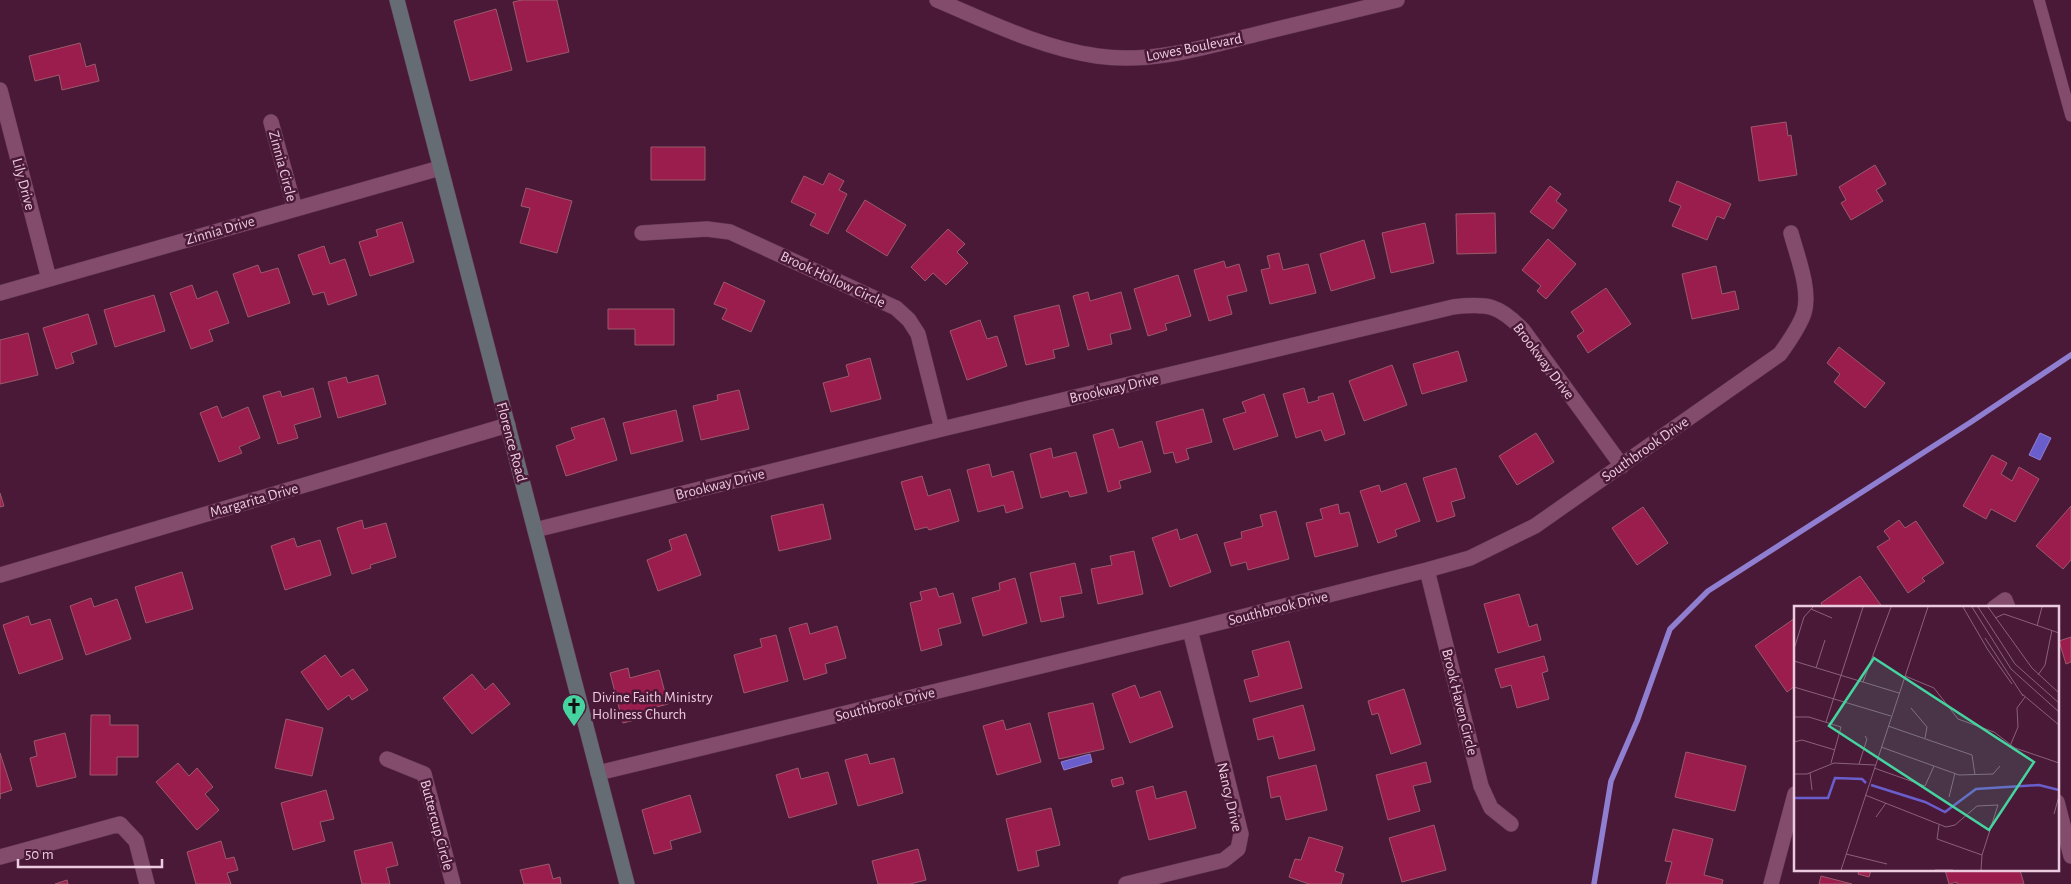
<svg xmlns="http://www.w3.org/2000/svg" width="2071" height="884" font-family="'Alegreya Sans',sans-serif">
<rect width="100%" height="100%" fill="#4a1938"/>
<path fill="#695ecb" stroke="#907fd0" d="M2040 433 2051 438 2040 460 2029 455Z
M1090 754 1092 762 1064 770 1061 762Z"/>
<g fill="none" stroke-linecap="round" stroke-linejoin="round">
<path stroke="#907fd0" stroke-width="5.5" d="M1594 884 1611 781 1637 721 1670 629 1708 591 1971 422 2071 355"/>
</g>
<path fill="#9b1d4d" stroke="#9a5a6a" d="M522 0H557L569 52 527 62 513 2Z
M496 9 512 70 470 81 454 21Z
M80 43 86 67 95 64 99 81 62 90 59 75 35 81 29 56Z
M1786 122 1788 136 1791 135 1797 175 1759 181 1751 127Z
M651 147H705V180H651Z
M1875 165 1886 184 1876 190 1883 201 1851 220 1841 203 1846 200 1839 187Z
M829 173 844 181 839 190 847 194 828 234 810 225 816 214 791 202 804 176 823 185Z
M1677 181 1731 204 1724 219 1717 216 1707 240 1672 226 1681 206 1669 201Z
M1550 186 1561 194 1556 201 1567 210 1553 229 1530 212Z
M526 188 572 201 557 253 520 243 530 208 521 206Z
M865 200 906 225 887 256 846 231Z
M1495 213 1496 253 1457 254 1456 214Z
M402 222 414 262 370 276 359 242 378 236 376 230Z
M1425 223 1434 263 1391 273 1382 233Z
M948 229 965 244 957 252 968 263 946 285 933 273 925 281 911 267Z
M1548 239 1576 264 1546 299 1537 291 1541 286 1522 270Z
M1364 240 1375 278 1331 291 1320 254Z
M324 246 330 264 345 259 357 295 328 305 324 292 313 295 298 255Z
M1279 253 1283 270 1308 264 1316 293 1270 304 1261 270 1270 268 1267 256Z
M1224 261 1226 268 1239 264 1247 291 1227 296 1232 314 1209 321 1194 270Z
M258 265 261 273 278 268 290 303 248 317 233 274Z
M1716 266 1722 294 1735 291 1739 309 1692 319 1682 274Z
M1178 275 1191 316 1165 324 1167 330 1148 336 1134 289Z
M724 282 765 301 751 332 722 319 727 309 714 304Z
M192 285 197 299 217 291 229 323 209 330 213 341 191 349 170 293Z
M1606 288 1631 324 1588 353 1577 336 1584 331 1571 312Z
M1088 292 1090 301 1121 292 1131 329 1110 334 1112 344 1088 350 1073 296Z
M154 295 165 331 115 347 104 310Z
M1059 305 1069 346 1053 350 1055 358 1026 365 1014 316Z
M608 309H674V345H635V329H608Z
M88 314 97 344 71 353 74 363 56 369 43 328Z
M980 320 987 339 997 336 1007 366 967 380 950 331Z
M28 333 38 375 0 384V340Z
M1839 347 1885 383 1865 408 1834 382 1840 374 1827 363Z
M1458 351 1467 381 1422 394 1413 364Z
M870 358 881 399 831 412 823 383 849 376 846 365Z
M1392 365 1407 405 1364 421 1349 381Z
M378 375 386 404 338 418 328 382 346 377 348 383Z
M313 388 321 417 294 425 298 438 278 444 263 396 280 391 282 397Z
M1304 388 1308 403 1319 400 1318 397 1333 393 1345 434 1325 441 1321 430 1296 438 1283 394Z
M739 390 749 429 701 440 693 406 718 400 717 395Z
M1264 394 1278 436 1234 450 1223 419 1246 412 1242 402Z
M217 406 222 418 248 407 260 438 239 447 242 453 219 462 200 413Z
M1203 409 1212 442 1186 449 1189 459 1176 463 1173 452 1164 454 1156 422Z
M676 410 683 441 631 454 623 423Z
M604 418 617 460 566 476 556 446 575 439 571 428Z
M1113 429 1119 448 1142 441 1151 472 1119 481 1121 488 1108 492 1093 435Z
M1536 433 1554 462 1517 485 1499 456Z
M1051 448 1053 458 1076 452 1087 493 1070 497 1068 491 1041 498 1030 454Z
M1992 455 2007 463 2001 474 2012 481 2019 467 2039 479 2015 522 1991 509 1986 519 1963 506Z
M989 464 992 477 1013 471 1023 508 1006 513 1004 505 978 512 967 470Z
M1456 468 1465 498 1451 502 1455 516 1437 522 1423 478Z
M922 476 928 496 950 489 959 521 929 530 927 527 915 530 901 482Z
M1406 483 1420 521 1395 530 1397 536 1378 543 1360 491 1379 485 1381 492Z
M0 493 4 506 0 507Z
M823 504 831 539 779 551 771 516Z
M1338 504 1340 514 1349 512 1358 546 1315 557 1306 523 1323 519 1320 509Z
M2071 506V560L2063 569 2036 546Z
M1643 507 1668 543 1637 565 1612 528Z
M1276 511 1289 559 1248 570 1246 562 1231 566 1224 543 1242 538 1241 532 1263 526 1260 515Z
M362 520 364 529 386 523 396 557 370 565 371 568 352 574 337 528Z
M1899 520 1905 528 1916 521 1944 563 1922 578 1925 581 1908 593 1877 547 1890 539 1884 531Z
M1177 529 1180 540 1197 534 1211 572 1170 587 1152 538Z
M686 534 701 575 658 591 647 560 672 550 669 540Z
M294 538 297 547 320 540 331 575 285 590 271 546Z
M1134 551 1143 594 1098 604 1091 569 1112 565 1110 556Z
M1075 563 1082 593 1060 597 1064 617 1041 622 1030 573Z
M182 572 193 609 146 623 135 587Z
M1860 576 1883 608H1824L1821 603Z
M1015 578 1027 623 983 636 972 598 1000 590 999 583Z
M936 588 939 597 953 593 961 623 938 629 942 645 921 651 910 603 922 600 920 592Z
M1519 594 1529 627 1537 624 1541 640 1498 653 1484 604Z
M91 598 94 607 117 599 131 639 86 655 70 606Z
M28 616 31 625 50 619 63 659 19 674 3 625Z
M1795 618V686L1787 692 1755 646Z
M807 623 810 634 837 626 846 658 825 664 827 673 804 680 789 628Z
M776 635 788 681 744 693 734 655 762 647 760 639Z
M2071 637V662L2066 664 2059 641Z
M1289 641 1302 688 1250 702 1244 680 1259 676 1252 651Z
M325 655 341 677 353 669 368 690 352 700 349 695 328 710 301 672Z
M1544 656 1548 671 1542 673 1549 699 1517 708 1511 685 1501 688 1495 669Z
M628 668 630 678 659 670 668 704 649 709 651 716 623 723 610 673Z
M472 674 485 690 493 683 510 704 472 734 443 698Z
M1135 685 1140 698 1160 691 1173 727 1130 743 1112 694Z
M1404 689 1421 744 1391 754 1378 713 1372 715 1368 701Z
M1093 703 1104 749 1059 759 1048 713Z
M1303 705 1315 750 1279 759 1273 736 1258 740 1253 719Z
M91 715H110V725H138V757H117V775H90Z
M286 719 323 728 312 776 275 768Z
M1003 720 1006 730 1030 723 1041 762 997 775 983 726Z
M65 733 76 777 37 787 30 758 37 756 34 741Z
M1686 752 1746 766 1735 811 1675 797Z
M0 753 12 790 0 794V799Z
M867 754 870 764 894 758 903 793 858 806 845 760Z
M1426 762 1431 782 1413 786 1420 811 1388 820 1376 775Z
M178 763 189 776 197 768 213 787 205 794 219 810 197 830 156 782Z
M1316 765 1327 810 1286 820 1280 796 1271 798 1267 777Z
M798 768 801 779 828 772 837 804 789 818 776 775Z
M1122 777 1124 784 1113 787 1111 780Z
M1153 786 1156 799 1186 791 1196 828 1149 840 1136 791Z
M326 790 334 819 320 822 325 841 293 850 281 803Z
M690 795 701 832 670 841 672 849 654 854 642 810Z
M1051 808 1060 845 1036 851 1039 866 1018 871 1006 819Z
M1434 825 1446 870 1402 882 1389 838Z
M1673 829 1713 839 1704 875 1723 880 1722 884H1666L1672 862 1665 861Z
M1309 837 1343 847 1335 871 1344 874 1341 884H1309L1289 877 1295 859 1301 860Z
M221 841 226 859 234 857 238 870 227 873 231 884H196L187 852Z
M392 842 398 865 386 868 390 884H362L354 851Z
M918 849 926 880 910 884H878L872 861Z
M549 864 553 879 560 877 561 884H524L520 870Z
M1859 870H1871L1869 877 1858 874Z
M1945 870H2020L2024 884H1957V882L1949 884Z
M1821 876 1852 884H1819Z
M67 880 68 884H55Z"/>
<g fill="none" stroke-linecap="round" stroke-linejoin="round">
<g stroke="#633954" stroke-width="12">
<path id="lane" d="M2039 0 2071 116"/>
</g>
<g stroke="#633954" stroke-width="16">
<path id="street" d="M937 0C989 22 1041 48 1097 56 1151 64 1205 47 1257 34 1304 23 1350 11 1397 0
M0 90 49 279
M271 122 295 209
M642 233 707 229 730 232 896 308 909 320 918 334 942 429
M0 293 440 168
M535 530 942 429 1453 307C1488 303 1499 305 1523 330L1622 466
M1427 570 1481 786 1491 808 1511 824
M0 575 508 425
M1994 608 2005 600 2008 608
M387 759 424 774 453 884
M598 773 1190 630 1427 570 1470 558 1535 526 1780 354C1789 341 1799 328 1804 313 1811 290 1797 256 1791 233
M2057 802 2071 856
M0 857 120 824 136 841 147 884
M1126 884 1224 860 1238 849 1241 834 1190 630
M1771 884 1795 794"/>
</g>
<g stroke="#633954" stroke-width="16">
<path id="secondary" d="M397 0 627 884"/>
</g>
<use href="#lane" stroke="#834c6c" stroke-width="11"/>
<use href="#street" stroke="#834c6c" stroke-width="15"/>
<use href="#secondary" stroke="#666c73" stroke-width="15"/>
</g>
<defs>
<g id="church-pin" transform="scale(1.25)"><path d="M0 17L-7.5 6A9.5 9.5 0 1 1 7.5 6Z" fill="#45d49f" stroke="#4a1938"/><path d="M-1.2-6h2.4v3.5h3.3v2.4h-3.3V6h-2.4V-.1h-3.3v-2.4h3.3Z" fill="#111"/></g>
</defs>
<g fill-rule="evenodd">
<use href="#church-pin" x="574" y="706"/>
</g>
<g text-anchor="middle" stroke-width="5" stroke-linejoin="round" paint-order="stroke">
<g font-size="15" fill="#ebcbdd" stroke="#4a1938">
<text transform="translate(1194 47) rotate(-11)" y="5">Lowes Boulevard</text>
<text transform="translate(283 166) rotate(75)" y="5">Zinnia Circle</text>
<text transform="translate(24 184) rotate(75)" y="5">Lily Drive</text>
<text transform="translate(220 230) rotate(-16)" y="5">Zinnia Drive</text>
<text transform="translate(833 279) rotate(25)" y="5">Brook Hollow Circle</text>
<text transform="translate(1544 361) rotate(53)" y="5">Brookway Drive</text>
<text transform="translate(1114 388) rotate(-13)" y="5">Brookway Drive</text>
<text transform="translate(512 442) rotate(75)" y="5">Florence Road</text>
<text transform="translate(1645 449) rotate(-35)" y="5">Southbrook Drive</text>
<text transform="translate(720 484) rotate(-14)" y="5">Brookway Drive</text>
<text transform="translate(254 500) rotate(-16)" y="5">Margarita Drive</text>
<text transform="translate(1278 608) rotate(-14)" y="5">Southbrook Drive</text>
<text transform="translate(1460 702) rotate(76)" y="5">Brook Haven Circle</text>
<text transform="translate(885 704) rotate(-14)" y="5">Southbrook Drive</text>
<text transform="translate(1230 797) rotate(77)" y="5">Nancy Drive</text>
<text transform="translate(437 825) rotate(75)" y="5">Buttercup Circle</text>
</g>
<g font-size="15" fill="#ebcbdd" stroke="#4a1938" text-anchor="start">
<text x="592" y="702">Divine Faith Ministry<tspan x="592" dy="17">Holiness Church</tspan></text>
</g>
</g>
<g transform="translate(1794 606)">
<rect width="265" height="265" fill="#4a1938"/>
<path fill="none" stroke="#695ecb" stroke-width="2.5" d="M77 179 131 196 151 206 182 183 245 179 265 184M0 192H34L41 172 68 173 72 177"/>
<path fill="none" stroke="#8a607a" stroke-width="1" d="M169 1 194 44 218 78M178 1 217 63 265 106M184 1 221 58 265 97M194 1 238 62 265 87M17 3 38 12M201 12 210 8 265 27M243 20 248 1M191 32 229 90M0 43 10 11 19 1M0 55 105 87M22 62 31 34M244 69 251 59 258 24M111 70 140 82 164 113 200 126 221 142 265 157M69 76 97 1M0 81 97 110M228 88 265 119M117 102 133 121 131 132M0 111H15L47 121 37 157M32 116 69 1M94 120 178 149 181 169M0 136 8 134 41 144M216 140 224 121 223 102 231 91M87 141 165 169 199 168 206 160M65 158 73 133 71 130M80 162 131 180 140 160M16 167 18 184M0 168H13L40 157 81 159M71 189 152 221 161 219 183 200 204 199 188 249 187 264M155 191 161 167M260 208 265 190M82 211 92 197M145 219 143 233 188 249M52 248 93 258M47 264 134 1M141 264H159"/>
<path fill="#45d49f" fill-opacity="0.15" stroke="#45d49f" stroke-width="2.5" d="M80 52 240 156 195 224 35 120Z"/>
<rect width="265" height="265" fill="none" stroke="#ebcbdd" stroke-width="2.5"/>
</g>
<path d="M18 859v8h144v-8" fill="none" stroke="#ebcbdd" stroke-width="2.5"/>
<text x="25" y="859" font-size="15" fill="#ebcbdd" stroke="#4a1938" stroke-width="4" paint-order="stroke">50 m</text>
</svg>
